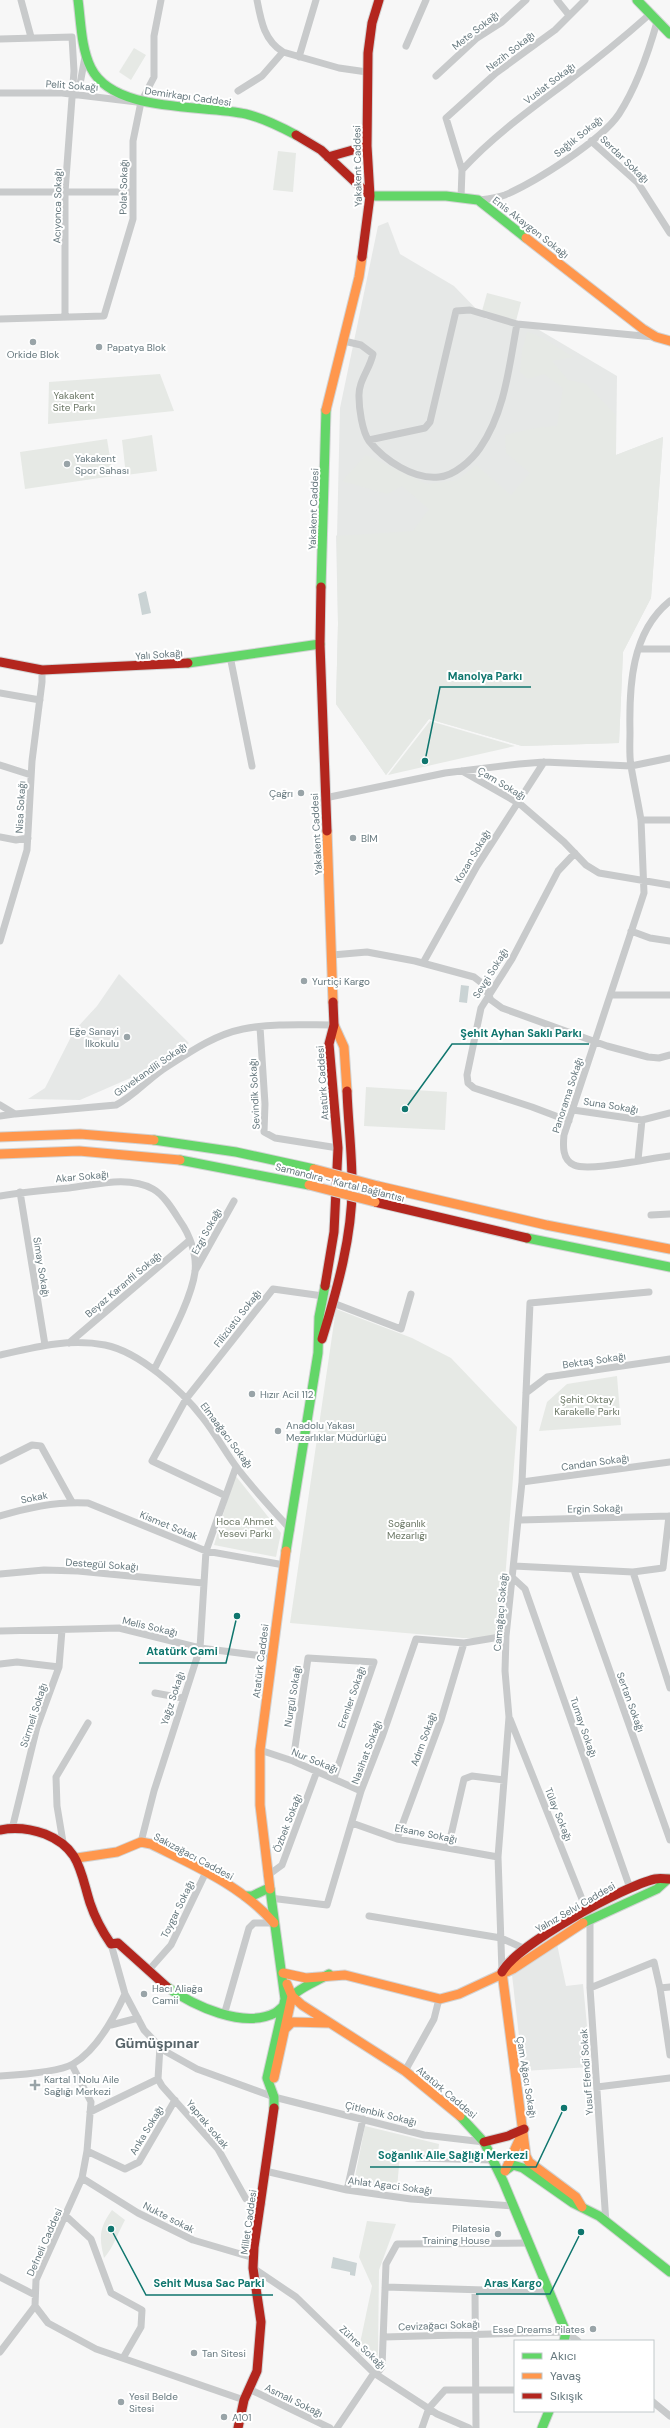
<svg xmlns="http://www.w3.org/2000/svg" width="670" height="2428" font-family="'DM Sans',sans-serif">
<rect width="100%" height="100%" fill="#f7f7f7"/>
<path fill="#e6e8e7" d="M388 222 400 254 454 286 486 319 529 324 617 376 616 455 663 437 651 598 623 652 619 743 522 746 429 719 386 775 336 704 338 624 336 535 337 536 340 408 378 226Z
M119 974 189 1043 158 1066 80 1100 28 1099 45 1088 74 1031 97 1006Z
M557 1944 566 1986 583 1984 591 2067 523 2071 512 1975Z"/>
<path fill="#e6e9e5" d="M134 48 146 55 131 80 119 72Z
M278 151 296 153 293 192 273 190Z
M487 293 521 302 516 321 482 311Z
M527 332C544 336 558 349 574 357L552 361 568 380 586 384 616 415V455L663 437 651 598 623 652 619 743 522 746 429 719 386 775 336 704 338 624 337 536 413 531 429 509 402 486 387 494 342 481 366 455 427 484 458 480 476 465 511 495 530 473 506 453 505 435 535 428 557 426 563 388 544 374 528 379 520 372 522 351Z
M160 374 174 411 48 424 49 382Z
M152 435 157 471 126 475 122 440Z
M107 439 113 476 25 489 20 452Z
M430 721 515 746 388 775Z
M366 1087 447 1092 445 1130 364 1126Z
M336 1309 412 1338 451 1358 517 1427 501 1631 493 1638H463L290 1623Z
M617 1376 621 1425 539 1431 547 1402 567 1384Z
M235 1475 281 1533 276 1557 214 1545Z
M365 2126 439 2144 438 2153 400 2155 397 2188 354 2182Z
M112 2210 125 2220C118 2233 113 2248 104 2258 99 2237 99 2228 112 2210Z
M367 2221 396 2224 379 2270 378 2354 375 2361 358 2353 372 2286 359 2257Z"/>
<path fill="#cad3d4" d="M146 591 151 613 142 615 138 594Z
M461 985 469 986 467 1003 459 1002Z
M333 2257 357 2263 355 2276 350 2275V2272L331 2268Z"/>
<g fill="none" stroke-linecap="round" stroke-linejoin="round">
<g stroke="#d2d3d4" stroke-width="11">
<path id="fast" d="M78 0C81 22 81 48 91 68 114 114 203 104 246 114 263 118 281 127 296 135
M637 0 670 34
M370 196H446L478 200 526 238
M321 587 326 410
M188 663 320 644
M154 1140 236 1152 314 1169
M180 1160 309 1185
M527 1238 670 1267
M286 1551 318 1353 319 1317 325 1286
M270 1889 285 1999 267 2078 274 2097V2108
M245 1896H252L269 1888
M583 1923 657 1889 668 1879
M167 1987C194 2006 243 2029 275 2013 283 2008 290 1998 297 1992 306 1985 319 1980 329 1974
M460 2116 484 2142 503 2181 566 2332 564 2341
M506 2170 513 2165 523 2168 573 2203 599 2216 670 2272
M542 2428 549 2411"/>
</g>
<g stroke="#d2d3d4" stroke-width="11">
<path id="slow" d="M526 238 643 329 656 337 670 341
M326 410 359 277 362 257
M327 831 333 1002
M334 1025 344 1047 347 1091
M0 1137 80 1134 154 1140
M0 1154 79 1151 180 1160
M378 1186 546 1225 670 1249
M77 1858 117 1852 141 1842 151 1844C195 1866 241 1885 274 1923
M270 1889 260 1805V1750L286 1551
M502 1972 526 2156 529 2162 576 2197 582 2207
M283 1973 306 1978 345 1975 440 1999 459 1994 513 1969 583 1923
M287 1984 292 1996 302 2005 405 2071 460 2116
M285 2029 292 2022 328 2023
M274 2078 292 1996
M505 2171 524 2129"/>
</g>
<g stroke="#d2d3d4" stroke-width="11">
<path id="jam" d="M296 135 321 150 370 196
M328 157 367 146
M362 257 370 196 367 146 368 53 372 23 379 0
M321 587 320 644 327 831
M0 662 42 670 188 663
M375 1202 527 1238
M325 1286 334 1232 338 1148 329 1044 334 1025 333 1002
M322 1339C337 1290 353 1234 352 1183 352 1152 348 1121 347 1091
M0 1830C15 1827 31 1829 45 1834 80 1848 80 1871 90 1903 95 1918 102 1931 111 1944L118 1943 167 1987
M502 1972C516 1945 624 1886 655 1879 660 1878 665 1879 670 1879
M484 2142 508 2136 524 2129
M238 2428 244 2400 257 2371 261 2322 253 2268 254 2247 274 2108"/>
</g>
<path stroke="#c8cacb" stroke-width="7" d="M21 0 31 37
M257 0C261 21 264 40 283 52
M557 0 569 15
M0 39 72 37 74 71 65 192V317
M406 46 426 0
M299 57 316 0
M436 76 477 38 502 22 526 0
M238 91 262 76 283 52 339 68 367 72
M0 93H62L137 102
M72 94 80 84 85 57
M591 141 638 183 670 233
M462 170C493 136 531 109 567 82 596 60 623 38 650 14
M0 192H132
M461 198 462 170 446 118 496 73 555 30 585 0
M478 200C487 199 497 198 505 195 535 182 601 141 619 114 637 86 648 54 657 22
M0 319 104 316 133 219V141L141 102 154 77V36L161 0
M344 341 361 345 373 354C370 369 358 381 359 397 359 408 362 431 369 441 384 460 414 480 439 477 454 476 472 460 480 448 505 412 509 367 517 324
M369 440 425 428 430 422 456 311 470 310 517 324 654 337
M670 601C631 632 629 687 630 732 630 743 629 755 631 766 634 784 638 802 641 820H670
M639 649H670
M230 656 252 766
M0 693 40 700
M0 765 31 775
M462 771 520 804 564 842 586 865 599 873 670 885
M325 798 445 773 519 764 544 762 631 766 670 758
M641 820 644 893 564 1135C563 1145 562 1160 574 1165 589 1172 650 1158 670 1156
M0 837 16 840 28 838
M631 931 650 938 670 941
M0 941 27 850 32 761 42 682V670
M332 955 367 952 415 961 474 977 483 984 491 1000 502 1008 607 1046 648 1057 659 1058 670 1055
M423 963 477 866 544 762
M611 995H670
M260 1027 265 1104 264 1132 275 1138 338 1148
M0 1105 15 1114 116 1105C134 1096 146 1081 162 1070 187 1054 213 1035 243 1029 272 1023 305 1025 334 1025
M573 1110 642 1120 670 1113
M0 1116 14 1114
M569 1121 532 1107 474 1088 468 1083 467 1075 481 1008 512 959 558 871 575 853
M638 1160 642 1120
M20 1192 45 1345
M0 1196C23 1192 46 1190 69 1188 95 1185 128 1175 153 1189 164 1195 173 1210 180 1221 190 1235 197 1255 195 1272 191 1301 167 1343 154 1370
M651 1215 670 1214
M195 1271 234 1201
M333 1303 401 1329 411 1294
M69 1343 190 1240
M0 1355C35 1347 69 1338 105 1345 140 1352 181 1390 203 1418 215 1433 224 1450 235 1465 252 1488 272 1509 291 1530
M526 1393 547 1377 670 1359
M0 1461 32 1445 41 1446 72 1502
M522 1482 670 1462
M224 1495 152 1461 186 1399 273 1289 323 1296
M0 1516C29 1507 57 1501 88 1503L206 1551 284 1565
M520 1520 670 1516
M514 1566 633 1572 663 1568 669 1516
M574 1570 670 1840
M633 1572 670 1688
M0 1574 44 1570 78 1571 203 1583
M513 1578 525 1589 630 1888
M0 1631 119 1628 200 1648 271 1657
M0 1664 17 1662 59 1667
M155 1693 182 1698
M510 1719 590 1919V1988L606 2223
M260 1750 293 1761 361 1791
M293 1761 308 1658 374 1662 334 1778
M352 1823 397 1839 498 1857
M12 1829 37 1727 59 1667 62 1630
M397 1839 441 1720 464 1643
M63 1842 57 1806 56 1777 88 1723
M141 1842 154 1791 200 1648 206 1551 236 1467
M448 1848 464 1779 472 1776 504 1780
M267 1876 282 1865 317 1771
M270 1898 327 1905 361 1791 382 1737 416 1639 464 1643 506 1636
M369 1916 501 1938 525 1949
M111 1944 125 1994 144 2030 163 2050 197 2069 274 2097 424 2135 484 2142
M148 1971 171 1945 206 1872
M502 1972 498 1857 509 1717 505 1671 506 1636 522 1482 530 1303 649 1292
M590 1988 654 1962 660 1988 670 2055
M660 1988 670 1987
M224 2015 249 1928 254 1923H274
M111 2025 138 2018
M160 2046 158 2079 162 2086 218 2149 246 2199 262 2204
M72 2065 91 2102 87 2151 82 2178 36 2280 35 2306 48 2323 96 2349 244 2400
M405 2071 434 2019 439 1999
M0 2076C17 2075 59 2072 73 2064 97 2050 114 2018 125 1994
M597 2087 670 2078
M90 2112 158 2079
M87 2151 125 2169 139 2162 175 2100
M417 2158 492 2160
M265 2171 347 2190 411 2199 514 2206
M82 2178 138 2213 193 2240 254 2258
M347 2190 363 2119
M66 2216 91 2239 111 2293 142 2310 141 2327 123 2358
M253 2268 296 2297 374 2373 437 2414 469 2428
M0 2277 35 2295
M385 2287 549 2292
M475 2291 476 2428
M384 2337 566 2332 578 2341
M0 2352 35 2306
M249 2389 330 2428
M653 2402 670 2416
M337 2428 374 2373 379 2371 382 2367 386 2264 397 2244 528 2243
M422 2428 429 2408 445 2390H515"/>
<use href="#fast" stroke="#63d668" stroke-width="9"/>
<use href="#slow" stroke="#ff974d" stroke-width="9"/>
<use href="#jam" stroke="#b3261e" stroke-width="9"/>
<g stroke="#d2d3d4" stroke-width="11" stroke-linecap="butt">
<path id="slow-bridge" d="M314 1169 378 1186
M309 1185 375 1202"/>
</g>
<use href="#slow-bridge" stroke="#ff974d" stroke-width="9"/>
</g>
<g fill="#99a4a8" stroke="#fff" stroke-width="1.5">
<circle cx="33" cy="342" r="4"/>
<circle cx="99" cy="347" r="4"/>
<circle cx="67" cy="464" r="4"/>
<circle cx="301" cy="793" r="4"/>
<circle cx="353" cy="838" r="4"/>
<circle cx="304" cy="981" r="4"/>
<circle cx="127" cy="1037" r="4"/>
<circle cx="252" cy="1394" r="4"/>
<circle cx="278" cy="1431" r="4"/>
<circle cx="144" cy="1994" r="4"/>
<path d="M33 2079h4v4h4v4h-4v4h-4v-4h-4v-4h4z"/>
<circle cx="498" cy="2234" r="4"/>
<circle cx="593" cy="2329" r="4"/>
<circle cx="194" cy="2353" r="4"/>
<circle cx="121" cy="2402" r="4"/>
<circle cx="224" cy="2417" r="4"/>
</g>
<g text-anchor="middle" stroke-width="4" stroke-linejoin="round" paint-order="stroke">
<g font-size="10" fill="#66787e" stroke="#fff">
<text transform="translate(475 30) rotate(-38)" y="4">Mete Sokağı</text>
<text transform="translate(510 51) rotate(-38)" y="4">Nezih Sokağı</text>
<text transform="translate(549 83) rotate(-37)" y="4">Vuslat Sokağı</text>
<text transform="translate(72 85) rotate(4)" y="4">Pelit Sokağı</text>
<text transform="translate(188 96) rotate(8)" y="4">Demirkapı Caddesi</text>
<text transform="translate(578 136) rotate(-39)" y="4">Sağlık Sokağı</text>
<text transform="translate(625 159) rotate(44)" y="4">Serdar Sokağı</text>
<text transform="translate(357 166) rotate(-91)" y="4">Yakakent Caddesi</text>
<text transform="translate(123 187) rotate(-89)" y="4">Polat Sokağı</text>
<text transform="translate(57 206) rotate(-89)" y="4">Acıyonca Sokağı</text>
<text transform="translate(531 227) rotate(38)" y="4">Enis Akaygen Sokağı</text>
<text transform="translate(313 509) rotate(-88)" y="4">Yakakent Caddesi</text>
<text transform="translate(159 654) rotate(-4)" y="4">Yalı Sokağı</text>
<text transform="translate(502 783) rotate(31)" y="4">Çam Sokağı</text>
<text transform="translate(20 807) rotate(-87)" y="4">Nisa Sokağı</text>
<text transform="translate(316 834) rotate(-93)" y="4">Yakakent Caddesi</text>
<text transform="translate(472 856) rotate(-59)" y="4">Kozan Sokağı</text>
<text transform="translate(490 973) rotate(-58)" y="4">Sevgi Sokağı</text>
<text transform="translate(150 1069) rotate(-35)" y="4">Güvekandili Sokağı</text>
<text transform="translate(322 1083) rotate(-94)" y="4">Atatürk Caddesi</text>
<text transform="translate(254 1094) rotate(-93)" y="4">Sevindik Sokağı</text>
<text transform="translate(567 1095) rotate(-72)" y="4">Panorama Sokağı</text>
<text transform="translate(611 1105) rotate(9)" y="4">Suna Sokağı</text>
<text transform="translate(82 1176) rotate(-5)" y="4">Akar Sokağı</text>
<text transform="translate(340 1182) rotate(14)" y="4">Samandıra - Kartal Bağlantısı</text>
<text transform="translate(206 1231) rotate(-61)" y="4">Ezgi Sokağı</text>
<text transform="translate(42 1267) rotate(81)" y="4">Simay Sokağı</text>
<text transform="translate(123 1284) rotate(-40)" y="4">Beyaz Karanfil Sokağı</text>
<text transform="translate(237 1318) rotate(-52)" y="4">Filizüstü Sokağı</text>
<text transform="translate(594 1360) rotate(-8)" y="4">Bektaş Sokağı</text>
<text transform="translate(227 1435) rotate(53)" y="4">Elmaağacı Sokağı</text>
<text transform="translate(595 1462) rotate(-8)" y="4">Candan Sokağı</text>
<text transform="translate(34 1497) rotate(-11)" y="4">Sokak</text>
<text transform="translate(595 1508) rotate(-1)" y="4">Ergin Sokağı</text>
<text transform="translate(169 1525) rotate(22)" y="4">Kismet Sokak</text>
<text transform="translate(102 1564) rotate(4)" y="4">Destegül Sokağı</text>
<text transform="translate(500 1612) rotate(-85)" y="4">Camağaçı Sokağı</text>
<text transform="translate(150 1626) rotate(13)" y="4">Melis Sokağı</text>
<text transform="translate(260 1661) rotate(-83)" y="4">Atatürk Caddesi</text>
<text transform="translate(292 1696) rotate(-81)" y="4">Nurgül Sokağı</text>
<text transform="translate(351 1697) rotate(-71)" y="4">Erenler Sokağı</text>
<text transform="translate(172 1698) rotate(-72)" y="4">Yağız Sokağı</text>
<text transform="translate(631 1702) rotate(70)" y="4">Sertan Sokağı</text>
<text transform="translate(33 1715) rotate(-72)" y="4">Sürmeli Sokağı</text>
<text transform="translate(584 1727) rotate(71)" y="4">Tumay Sokağı</text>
<text transform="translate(423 1739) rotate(-70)" y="4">Adım Sokağı</text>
<text transform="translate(366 1752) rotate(-69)" y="4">Nasihat Sokağı</text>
<text transform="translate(315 1760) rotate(22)" y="4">Nur Sokağı</text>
<text transform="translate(559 1814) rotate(68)" y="4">Tülay Sokağı</text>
<text transform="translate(287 1823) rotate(-69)" y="4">Özbek Sokağı</text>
<text transform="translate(426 1833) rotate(11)" y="4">Efsane Sokağı</text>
<text transform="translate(194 1856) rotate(28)" y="4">Sakızağacı Caddesi</text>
<text transform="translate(575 1907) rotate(-30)" y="4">Yalnız Selvi Caddesi</text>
<text transform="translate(177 1909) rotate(-64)" y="4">Toygar Sokağı</text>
<text transform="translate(586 2072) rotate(-94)" y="4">Yusuf Efendi Sokak</text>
<text transform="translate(527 2077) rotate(81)" y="4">Çam Ağacı Sokağı</text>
<text transform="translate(447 2092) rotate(40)" y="4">Atatürk Caddesi</text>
<text transform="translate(381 2113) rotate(14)" y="4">Çitlenbik Sokağı</text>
<text transform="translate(208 2124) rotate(50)" y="4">Yaprak sokak</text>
<text transform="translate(146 2130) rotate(-59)" y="4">Anka Sokağı</text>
<text transform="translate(390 2185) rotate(7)" y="4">Ahlat Agaci Sokağı</text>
<text transform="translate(169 2217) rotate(27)" y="4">Nukte sokak</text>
<text transform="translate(248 2222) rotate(-82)" y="4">Millet Caddesi</text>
<text transform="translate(44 2242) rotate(-66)" y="4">Defneli Caddesi</text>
<text transform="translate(439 2325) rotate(-2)" y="4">Cevizağacı Sokağı</text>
<text transform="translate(363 2347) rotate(43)" y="4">Zühre Sokağı</text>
<text transform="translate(294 2400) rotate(26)" y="4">Asmalı Sokağı</text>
</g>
<g font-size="10" fill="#66787e" stroke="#fff" text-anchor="start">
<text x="107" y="351">Papatya Blok</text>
<text x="33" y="358" text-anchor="middle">Orkide Blok</text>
<text x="75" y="462">Yakakent<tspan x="75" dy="12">Spor Sahası</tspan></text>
<text x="293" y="797" text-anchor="end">Çağrı</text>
<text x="361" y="842">BİM</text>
<text x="312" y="985">Yurtiçi Kargo</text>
<text x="119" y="1035" text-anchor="end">Eğe Sanayi<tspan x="119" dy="12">İlkokulu</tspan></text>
<text x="260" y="1398">Hızır Acil 112</text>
<text x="286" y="1429">Anadolu Yakası<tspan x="286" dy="12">Mezarlıklar Müdürlüğü</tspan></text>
<text x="152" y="1992">Hacı Aliağa<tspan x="152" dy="12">Camii</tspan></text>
<text x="44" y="2083">Kartal 1 Nolu Aile<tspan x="44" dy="12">Sağlığı Merkezi</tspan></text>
<text x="490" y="2232" text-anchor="end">Pilatesia<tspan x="490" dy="12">Training House</tspan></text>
<text x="585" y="2333" text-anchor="end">Esse Dreams Pilates</text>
<text x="202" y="2357">Tan Sitesi</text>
<text x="129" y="2400">Yesil Belde<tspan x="129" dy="12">Sitesi</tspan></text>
<text x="232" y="2421">A101</text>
</g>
<g font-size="10" fill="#6b7765" stroke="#fff">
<text x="74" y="399">Yakakent<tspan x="74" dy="12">Site Parkı</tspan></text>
<text x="587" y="1403">Şehit Oktay<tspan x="587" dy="12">Karakelle Parkı</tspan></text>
<text x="245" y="1525">Hoca Ahmet<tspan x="245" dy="12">Yesevi Parkı</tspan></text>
<text x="407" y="1527">Soğanlık<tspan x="407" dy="12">Mezarlığı</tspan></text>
</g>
<g font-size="14" font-weight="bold" fill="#58656a" stroke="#fff">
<text x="157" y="2048">Gümüşpınar</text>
</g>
</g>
<path fill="none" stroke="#0f766e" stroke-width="1.5" d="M425 761L440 687H531M405 1109L452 1044H589M237 1616L226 1663H139M564 2108L536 2167H370M581 2232L550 2294H476M111 2229L146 2295H273"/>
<g fill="#0f766e" stroke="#fff" stroke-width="1.5">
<circle cx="425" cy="761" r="4"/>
<circle cx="405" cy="1109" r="4"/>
<circle cx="237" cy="1616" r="4"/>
<circle cx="564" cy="2108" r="4"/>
<circle cx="581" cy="2232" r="4"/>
<circle cx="111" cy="2229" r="4"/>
</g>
<g font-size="11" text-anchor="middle" font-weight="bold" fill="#0f766e" stroke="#fff" stroke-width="4" stroke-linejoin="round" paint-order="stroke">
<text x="485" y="680">Manolya Parkı</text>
<text x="521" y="1037">Şehit Ayhan Saklı Parkı</text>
<text x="182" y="1655">Atatürk Cami</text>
<text x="453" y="2159">Soğanlık Aile Sağlığı Merkezi</text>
<text x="513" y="2287">Aras Kargo</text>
<text x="209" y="2287">Sehit Musa Sac Parki</text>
</g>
<rect x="514" y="2340" width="140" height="72" fill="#ffffff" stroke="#c2c9cb"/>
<rect x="522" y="2353" width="20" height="6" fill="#63d668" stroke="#c2c9cb"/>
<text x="550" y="2360" font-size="12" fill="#66787e">Akıcı</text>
<rect x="522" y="2373" width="20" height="6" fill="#ff974d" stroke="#c2c9cb"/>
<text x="550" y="2380" font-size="12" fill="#66787e">Yavaş</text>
<rect x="522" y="2393" width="20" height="6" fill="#b3261e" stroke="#c2c9cb"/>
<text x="550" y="2400" font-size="12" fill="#66787e">Sıkışık</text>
</svg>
